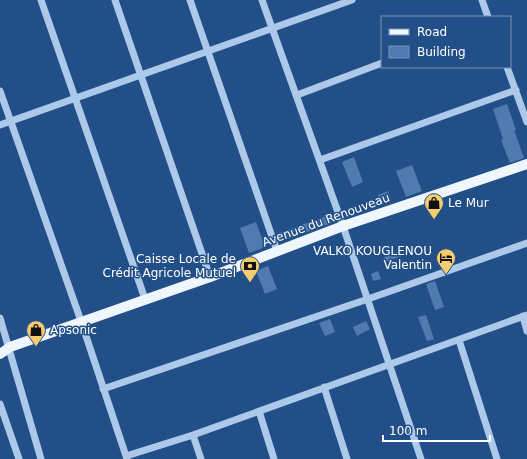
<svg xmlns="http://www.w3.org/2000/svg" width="527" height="459" font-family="'DejaVu Sans',sans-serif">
<rect width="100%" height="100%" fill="#224f87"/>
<path fill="#4f7bb1" d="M507 104 516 130H514L524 158 510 163 501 140 503 139 493 109Z
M354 157 363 182 352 187 342 162Z
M412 165 422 191 406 197 396 171Z
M388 191 391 200 382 204 378 195Z
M329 215 332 223 282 241 279 233Z
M256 222 265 247 249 253 240 228Z
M403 250 405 255 386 262 384 257Z
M268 266 277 289 265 294 256 271Z
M378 271 381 279 373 281 371 274Z
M435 281 444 307 435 310 426 284Z
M426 315 434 339 427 341 418 317Z
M330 319 335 332 325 336 319 323Z
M366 321 370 329 357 336 353 327Z"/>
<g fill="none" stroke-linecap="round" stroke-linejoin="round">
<path stroke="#adc9ea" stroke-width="7" d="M41 0 145 299
M115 0 210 277
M190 0 277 251
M262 0 343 226 421 459
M482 0 488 17
M507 67 527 122
M0 91 81 321 127 459
M297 95 382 63
M0 125 352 0
M320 160 516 90
M523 316 527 331
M0 318 41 459
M459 340 497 459
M324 387 347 459
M103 389 368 299 527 243
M0 404 19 459
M259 411 274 459
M193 435 201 459
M126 456 193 435 527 315"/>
<path stroke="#f0f6fe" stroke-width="10" d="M0 354 10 347 210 277 343 226 527 164"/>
</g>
<defs>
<g id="shop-pin" transform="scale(1)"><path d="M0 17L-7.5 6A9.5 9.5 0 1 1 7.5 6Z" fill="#f5cd6f" stroke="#224f87"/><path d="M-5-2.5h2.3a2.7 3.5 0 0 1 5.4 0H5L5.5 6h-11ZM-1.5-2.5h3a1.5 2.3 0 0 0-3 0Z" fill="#111"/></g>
<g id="hotel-pin" transform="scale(1)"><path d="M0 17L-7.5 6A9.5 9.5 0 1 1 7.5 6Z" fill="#f5cd6f" stroke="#224f87"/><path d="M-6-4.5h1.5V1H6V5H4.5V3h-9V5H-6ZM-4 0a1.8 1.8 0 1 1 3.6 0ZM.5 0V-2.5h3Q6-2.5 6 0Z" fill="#111"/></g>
<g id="bank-pin" transform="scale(1)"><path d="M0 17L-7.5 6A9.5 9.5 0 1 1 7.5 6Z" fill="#f5cd6f" stroke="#224f87"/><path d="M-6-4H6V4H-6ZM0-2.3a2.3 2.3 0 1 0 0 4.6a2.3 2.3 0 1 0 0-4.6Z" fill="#111"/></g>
</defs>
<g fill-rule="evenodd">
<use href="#shop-pin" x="434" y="203"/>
<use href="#hotel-pin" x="446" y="258"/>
<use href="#bank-pin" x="250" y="266"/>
<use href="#shop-pin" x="36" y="330"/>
</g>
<g text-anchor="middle" stroke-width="3" stroke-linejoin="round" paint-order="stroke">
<g font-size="12" fill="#fff" stroke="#224f87" text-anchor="start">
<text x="448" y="207">Le Mur</text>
<text x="432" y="255" text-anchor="end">VALKO KOUGLENOU<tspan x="432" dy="14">Valentin</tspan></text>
<text x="236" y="263" text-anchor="end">Caisse Locale de<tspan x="236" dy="14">Crédit Agricole Mutuel</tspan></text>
<text x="50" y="334">Apsonic</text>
</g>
<g font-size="12" fill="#fff" stroke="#224f87">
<text transform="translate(326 220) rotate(-20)" y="4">Avenue du Renouveau</text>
</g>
</g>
<rect x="381" y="16" width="130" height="52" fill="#224f87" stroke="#7a95b7"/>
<rect x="389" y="29" width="20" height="6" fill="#f0f6fe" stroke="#7a95b7"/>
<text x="417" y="36" font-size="12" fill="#ffffff">Road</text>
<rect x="389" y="46" width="20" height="12" fill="#4f7bb1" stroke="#7a95b7"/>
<text x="417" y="56" font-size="12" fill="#ffffff">Building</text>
<path d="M383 435v6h107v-6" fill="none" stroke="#ffffff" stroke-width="2"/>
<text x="389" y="435" font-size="12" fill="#ffffff" stroke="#224f87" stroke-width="3" paint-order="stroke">100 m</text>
</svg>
